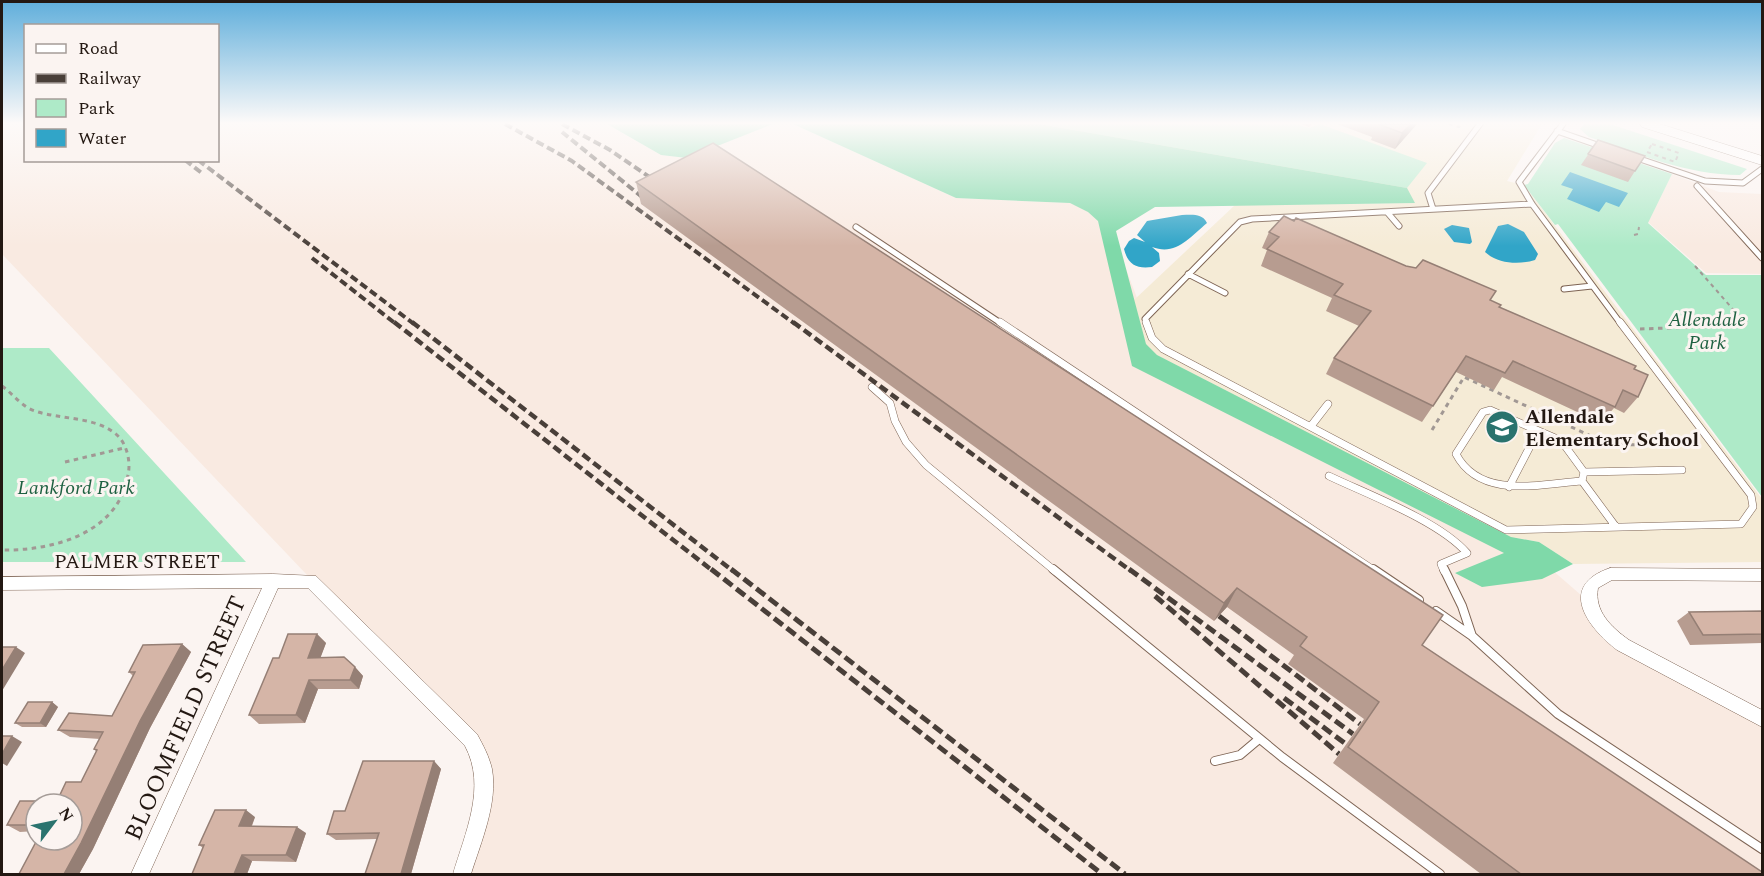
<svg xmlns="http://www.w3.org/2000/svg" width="1764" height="876" font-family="Spectral,serif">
<rect width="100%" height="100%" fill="#fbf4f1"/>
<path fill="#f9eae1" d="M2 124H25L26 160H218V124H606L661 155 687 158 773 124H793L956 198 1070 203 1107 219 1145 319 1506 530 1589 602 1623 645 1762 719V874H462L483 795 481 758 2 254Z
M1672 174 1719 192 1762 194V274L1706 273 1648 222Z"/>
<path fill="#f5ebd6" d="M963 124H1542L1507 181 1524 185 1762 499V562L1573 564 1539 542 1511 537 1157 355 1146 344 1134 300 1235 205 1414 203Z"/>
<path fill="#aeeac8" d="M1039 124H1296L1309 128 1320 124 1427 163 1407 188Z
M1584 124H1610L1747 169 1740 175C1687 175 1639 154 1589 137L1580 129Z
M1564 138 1672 174 1648 223 1706 275H1762V497L1558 224 1555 225 1524 185 1528 184 1555 143Z
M2 348H49L246 562H2Z"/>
<path fill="#7fd9a9" d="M607 124H773L687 158 661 155Z
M793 124H1039L1407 188 1415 203 1155 207 1116 231 1146 344 1157 355 1511 537 1539 542 1573 564 1542 579 1482 587 1455 573 1504 553 1132 366 1098 221 1088 212 1070 203 956 198Z"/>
<path fill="#31a5c8" d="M1570 172 1628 193 1619 207 1606 202 1599 212 1567 199 1573 189 1561 185Z
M1182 215C1192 215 1202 213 1207 223 1189 238 1176 256 1152 247L1159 253 1160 261 1152 267C1137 269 1128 265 1124 249L1129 241 1134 238 1145 242 1137 235 1147 221Z
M1508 224 1524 232 1538 254 1535 260C1519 265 1498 264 1485 252L1498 226Z
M1452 225 1469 228 1472 242 1470 244 1454 242 1444 229Z"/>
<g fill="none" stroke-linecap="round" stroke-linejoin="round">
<g stroke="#7e6454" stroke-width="7">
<path id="service-far2" d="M1557 131 1603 147
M1634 157 1705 181 1743 183 1762 169
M1697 186 1762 258
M1532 204 1621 324
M1532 204 1519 182 1563 124
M1433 209 1428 193 1480 124
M1387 212 1399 226
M856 227 1002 324
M1188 274 1225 293
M1564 289 1592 286
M1147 324 1145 319 1240 222 1252 219 1532 204"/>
</g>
<g stroke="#7e6454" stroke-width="8">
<path id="service-far1" d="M1000 322 1375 571
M1146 322 1152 338 1163 349 1506 530 1741 524 1753 507 1751 495 1620 322
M872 387 890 403 895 421 906 442 926 465 1055 571
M1490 410 1555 438 1565 446 1584 472 1582 481C1541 484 1480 500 1456 454L1483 412Z
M1311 426 1328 404
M1584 472 1682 470
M1329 476C1369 495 1439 521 1467 553L1441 564 1444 571
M1582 481 1616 527
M1509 487 1538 431"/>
</g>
<g stroke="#7e6454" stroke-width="10">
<path id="service" d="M1053 569 1282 757 1440 874
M1373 569 1419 600
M1444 569 1462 606 1472 636
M1436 611 1472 636 1558 714 1762 849
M1215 761 1240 755 1259 739"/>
</g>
<g stroke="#7e6454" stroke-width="1">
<path id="minor" d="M1610 568 1762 569V581L1612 580 1598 588C1594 611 1611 627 1629 640L1762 710V727L1617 650C1587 627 1557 586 1610 568Z
M273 574 316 576 477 734C483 745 489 756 492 769 498 803 481 842 471 874H453C465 833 487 787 465 746L308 588H278L149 874H131L262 588 2 590V577Z"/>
</g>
<g stroke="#7e6454" stroke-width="1">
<path id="secondary" d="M1640 124H1660L1762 156V165L1642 127Z"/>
</g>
<path stroke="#a19894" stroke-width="2" stroke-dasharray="4 4" stroke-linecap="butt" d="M1449 124 1459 127 1462 124
M1652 144 1679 153 1675 162 1647 152Z
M1634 235 1638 234 1639 227
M1695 266 1746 324"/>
<path stroke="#a19894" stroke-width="3" stroke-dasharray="4.5 4.5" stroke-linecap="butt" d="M1640 329 1747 325 1745 322
M2 386C13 394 22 407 35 411 61 420 97 416 118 436 127 445 131 462 128 475 119 533 53 551 2 550
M1432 430 1464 377 1610 445 1691 444
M65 462 124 448"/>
<use href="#service-far2" stroke="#fff" stroke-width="5"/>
<use href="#service-far1" stroke="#fff" stroke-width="7"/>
<use href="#service" stroke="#fff" stroke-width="8"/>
<use href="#minor" fill="#fff" fill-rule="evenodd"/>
<use href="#secondary" fill="#fff" fill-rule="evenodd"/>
<path stroke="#493f39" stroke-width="4" stroke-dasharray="8 4" stroke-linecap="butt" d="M505 124 572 161 795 324
M562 124 610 150 661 185
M562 132 647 201
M185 160 203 174
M198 160 414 324
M312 258 396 324"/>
<path stroke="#493f39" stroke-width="4.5" stroke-dasharray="9 4.5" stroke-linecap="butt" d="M394 322 713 571
M412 322 733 571
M793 322 1131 571"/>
<path stroke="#493f39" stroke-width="5" stroke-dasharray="11 5" stroke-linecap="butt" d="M711 569 1102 874
M731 569 1125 874
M1129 569 1353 734
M1155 596 1339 754
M1219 616 1360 724
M1284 698 1346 744"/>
</g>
<path fill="#b79c90" d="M1301 124H1312L1309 127Z
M1337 124H1417L1395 149 1371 140 1372 137Z
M1598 140 1635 171 1628 182 1581 165Z
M636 182 1422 645 1762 874H1481L1333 763 1364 719 1288 664 1294 655 1227 607 1214 621 641 204Z
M1269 232 1406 266 1490 301 1499 307 1634 369 1638 397 1624 413 1614 408 1601 423 1502 377 1494 390 1456 372 1422 422 1326 374 1334 358 1359 326 1326 311 1332 298 1261 266 1267 250 1262 248Z
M1762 611V643L1690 645 1677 621 1689 612Z
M317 634 326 643 320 658 355 667 363 676 359 689H318L305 723 259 724 249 715 279 658Z
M182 644 191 652 150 728 93 849 79 874H19L37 840H72V804H36V831L20 832 7 825 20 801H57L66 782H81L96 751 94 749 100 739 70 737 58 730 69 713 112 716 133 676 129 672 143 645Z
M52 702 58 707 46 727H22L15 723Z
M434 761 441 769 411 874H365L377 839 336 840 327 834 345 811Z
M255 817 252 826 306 833 296 862 252 861 247 874H192L203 848 199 845Z"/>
<path fill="#957f75" d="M1411 124H1417L1395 149 1402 133Z
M1237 588 1227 607 1214 621 1224 603Z
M317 634 326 643 317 667 308 658Z
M182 644 191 652 150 728 93 849 79 874H64L140 721Z
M16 647 25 653 2 691V670Z
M355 667 363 676 359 689 350 680Z
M309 680 318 689 305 723 296 715Z
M52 702 58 707 46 727 40 723Z
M12 736 22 742 7 766 2 763V754Z
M434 761 441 769 411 874H401Z
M246 810 255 817 249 832 239 826Z
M297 827 306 833 296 862 286 855Z
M242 855 252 861 247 874H234Z"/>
<path fill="#d5b5a7" stroke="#957f75" stroke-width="1.5" d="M1378 124H1411L1402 133Z
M1598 140 1645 156 1635 171 1588 154Z
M713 143 1443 615 1422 645 1762 872V874H1521L1348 747 1379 702 1300 646 1307 637 1237 588 1224 603 636 182Z
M1284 216 1294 221 1296 218 1406 266 1416 268 1423 260 1496 291 1490 300 1501 305 1499 307 1636 366 1634 369 1648 375 1638 397 1623 390 1615 407 1513 361 1505 373 1466 356 1433 406 1334 358 1371 311 1334 295 1343 284 1267 249 1279 237 1269 232Z
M1762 611V634L1703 635 1689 612Z
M288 634H317L308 658 344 657 355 667 350 680H309L296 715H249L273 658H279Z
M182 644 140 721 81 843 64 874H19L37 840H72V804H36V825H7L20 801H57L66 782H81L97 750 94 749 103 732 58 730 69 713 112 716 135 672H129L143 645Z
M2 647H16L2 670Z
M28 702H52L40 723H15Z
M2 736H12L2 754Z
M363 761H434L401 874H365L379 833 327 834 334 811H345Z
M215 810H246L239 826 297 827 286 855H242L234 874H192L204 845H199Z"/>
<linearGradient id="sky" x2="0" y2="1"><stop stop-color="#5faedb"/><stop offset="0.5" stop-color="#fdfaf9"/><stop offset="1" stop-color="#fdfaf9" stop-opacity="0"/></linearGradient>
<rect width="1764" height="246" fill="url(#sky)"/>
<defs>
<g id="school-disc" transform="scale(1.725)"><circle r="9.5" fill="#2a736e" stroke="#fbf4f1"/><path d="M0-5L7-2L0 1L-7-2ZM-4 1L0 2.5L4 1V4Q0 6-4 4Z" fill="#fff"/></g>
</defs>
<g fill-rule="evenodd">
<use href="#school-disc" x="1502" y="427"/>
</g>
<g text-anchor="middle" stroke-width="6" stroke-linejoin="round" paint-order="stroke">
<g font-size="20" font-style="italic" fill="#1e6141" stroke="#fbf4f1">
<text x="1707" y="326">Allendale<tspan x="1707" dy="23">Park</tspan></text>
<text x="76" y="494">Lankford Park</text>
</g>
<g font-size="20" font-weight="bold" fill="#231812" stroke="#fbf4f1" text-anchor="start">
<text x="1525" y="423">Allendale<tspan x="1525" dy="23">Elementary School</tspan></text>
</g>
<g font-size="20" fill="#231812" stroke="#fbf4f1">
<text x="137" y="568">PALMER STREET</text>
</g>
<g font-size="24" fill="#231812" stroke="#fbf4f1">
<text transform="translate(185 718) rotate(-66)" y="8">BLOOMFIELD STREET</text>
</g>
</g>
<rect width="1764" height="876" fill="none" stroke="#231812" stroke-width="6"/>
<rect x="24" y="24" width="195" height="138" fill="#fbf4f1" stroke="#a59c98" stroke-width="1.5"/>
<rect x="36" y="44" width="30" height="9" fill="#ffffff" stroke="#a59c98" stroke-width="1.5"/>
<text x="78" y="54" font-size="18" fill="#231812">Road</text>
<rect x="36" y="74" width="30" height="9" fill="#493f39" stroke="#a59c98" stroke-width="1.5"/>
<text x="78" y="84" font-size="18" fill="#231812">Railway</text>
<rect x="36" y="99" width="30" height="18" fill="#aeeac8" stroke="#a59c98" stroke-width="1.5"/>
<text x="78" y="114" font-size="18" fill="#231812">Park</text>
<rect x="36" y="129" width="30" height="18" fill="#31a5c8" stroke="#a59c98" stroke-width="1.5"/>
<text x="78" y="144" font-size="18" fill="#231812">Water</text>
<g transform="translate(54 822) rotate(58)"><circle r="28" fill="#fbf4f1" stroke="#a59c98" stroke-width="1.5"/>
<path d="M0-4.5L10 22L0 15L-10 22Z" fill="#2a736e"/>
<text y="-9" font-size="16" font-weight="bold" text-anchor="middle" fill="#231812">N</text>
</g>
</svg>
